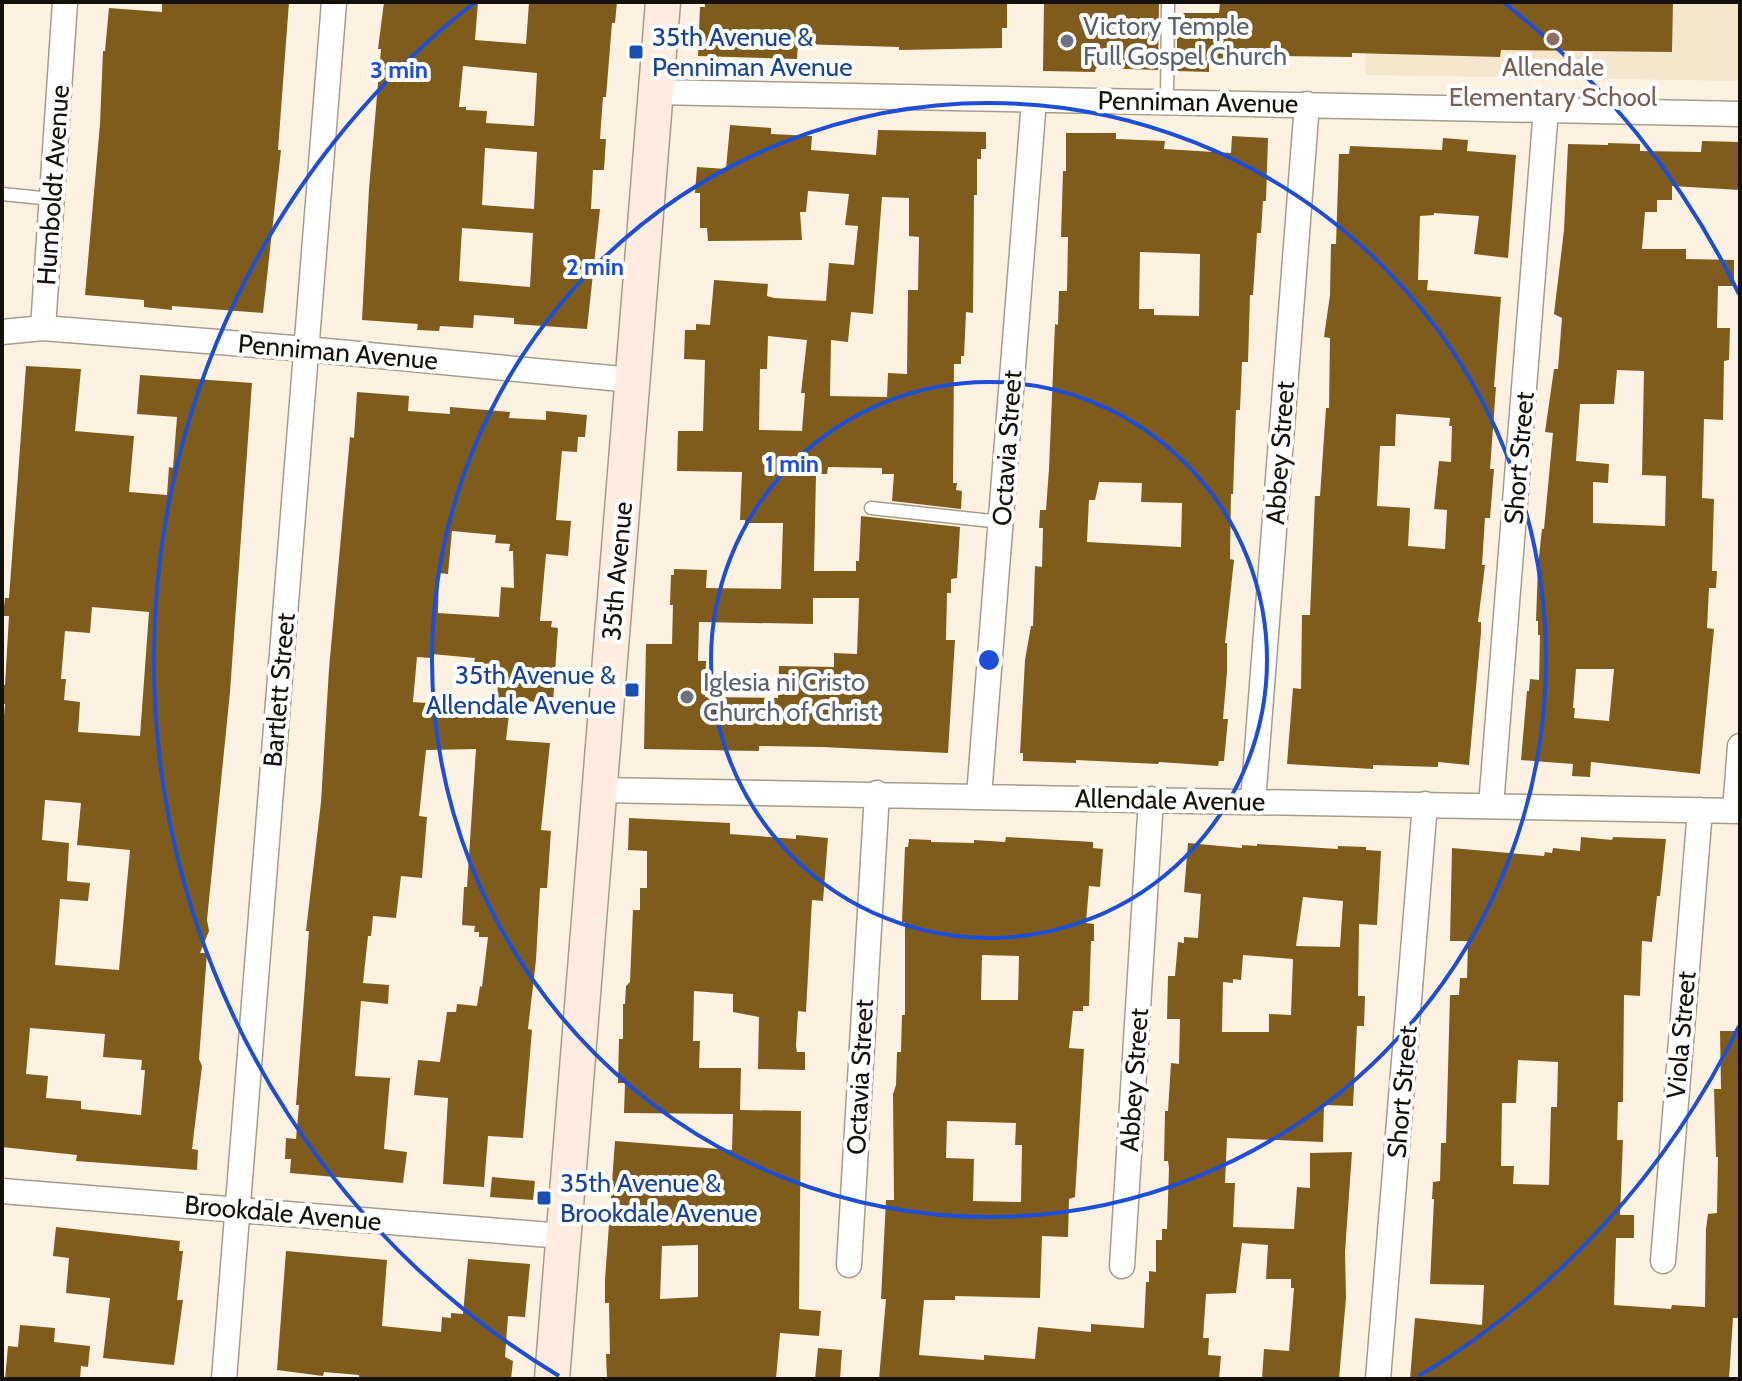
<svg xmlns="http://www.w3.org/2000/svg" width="1742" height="1381" font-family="Cabin,sans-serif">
<rect width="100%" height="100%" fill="#fdf2e1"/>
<path fill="#f5e6ce" d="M1367 2H1740V81L1365 75Z"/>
<path fill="#7f5c1c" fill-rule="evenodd" d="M162 2H289L278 150H281L263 313 172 306V310L144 307V300L85 295 100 124 103 51H105L109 8 162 12Z
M384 2H478L475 40 526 44 529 2H617L615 23H612L606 97H603L600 139H606L604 170H593L591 209H600L587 329 514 324V318L474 315 473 328 440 326 439 331 417 330 418 324 362 320 369 189 381 49H378ZM463 66 537 73 534 126 486 123 487 111 466 110V107H459ZM485 148 537 152 534 209 482 205ZM462 228 533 233 530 287 459 281Z
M705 2H1007V28H1002V48L899 50V47L798 44 797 59 698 56 700 7H705Z
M1044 2H1159L1158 70 1096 68 1095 72 1043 71Z
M1220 2H1673L1672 52 1501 50 1500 57 1352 53V57L1278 56V62L1209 63V72L1177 71V13H1219Z
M730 125 771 128V134L812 136 811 150 876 155 878 130 986 132V149H981V159H977V195H974L973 313 966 312 964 356H961V364H954L953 483H957L956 490 962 491 961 509 892 501 894 474H882V468L828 467 827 474H816L814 571H856V561H859L861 516 960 527 957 578 951 579V593H947L946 640H955L948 753 822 747 759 746V751L644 749 646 644H672L673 605H670L671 575H674V569L707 570 706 588 781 589 783 523H745V520H740L742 472 677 471 678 431H703L705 360 684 359 685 330H696V324L710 325 714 280 768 284 767 296 774 298 826 301 829 263 854 265 858 226 845 225 849 194 808 191 806 212H800L802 240 708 241 707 228H700V193H695L697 167 726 169ZM882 197 909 198V236L919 237 918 290H908L907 374 888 373 887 397 830 396 831 340 848 342 851 312 873 314ZM768 336 807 340 801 393H805L802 431 759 430 760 369H767ZM813 598H859L857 654 834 653V667L779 666 778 698 705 697 706 661H698L699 622 813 624Z
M1066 133H1116V139L1165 141 1164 149 1231 153 1232 136 1268 138 1266 201H1263L1261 233H1257L1253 295H1250L1248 362H1242L1240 410H1236L1233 494H1231L1230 559 1234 560 1225 643H1227V672L1223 719H1228L1224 761H1219L1218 766 1159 762 1158 764 1076 760V763L1023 761V753H1020L1025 660 1031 626H1033L1035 566 1042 567 1043 528H1039L1040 510H1046L1049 469 1055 324 1058 325 1059 291H1067L1068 237H1061L1063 171H1066ZM1140 252 1200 254 1199 316 1154 315V309H1139ZM1099 482 1142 483 1141 502 1182 503 1181 547 1087 542 1089 500H1095Z
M1443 138 1468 140 1467 151 1516 155 1508 258 1474 254 1479 216 1434 213V215L1420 216 1418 280H1428L1427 290 1501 297 1494 387H1496L1490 469H1494L1490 518H1485L1482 565H1485L1478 622H1481V632L1469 765 1438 762V767L1373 765V769L1287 764 1293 688 1301 689 1302 615H1310L1315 496H1320L1326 408H1329L1330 338 1324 337 1330 295 1331 244H1336L1339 154H1349L1350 146 1442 150ZM1396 414 1450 418 1449 426H1452L1451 462 1439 461 1434 509 1447 510 1445 549 1408 546 1410 508 1377 506 1380 446H1395Z
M1702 141 1740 142V190L1672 186V200H1657V212H1645L1642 249H1686V259L1734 260V286H1718L1717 328H1730L1729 360 1724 361 1723 420 1704 419 1702 498 1714 499 1712 571H1717L1716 588H1709L1707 628 1714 629 1700 774 1591 762 1590 777 1572 776 1573 764 1521 760 1527 691H1529L1530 679 1539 680 1540 635H1538V621H1536L1538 566 1542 529H1544L1553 433 1545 432 1554 369H1558L1562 318 1554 314 1564 230 1568 144 1608 145V143L1640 144V151L1701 152ZM1617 370 1644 371 1642 475 1666 476 1665 526 1593 523V482L1608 483 1609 464 1576 461 1580 404H1614ZM1576 669H1614L1609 721 1574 718 1575 708H1573Z
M26 366 81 369 75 431 134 436 129 492 167 495 169 467 173 468 177 417 137 414 140 375 252 383 230 692 207 920 209 931 200 953H207L199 1059 202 1066 192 1149 198 1150 197 1170 76 1161 77 1155 2 1147V740L5 704H2V685H5L9 616H3L5 598H9ZM92 607 149 612 140 736 78 732 80 702 64 700 66 679H61L65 631 90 633ZM45 800 81 803 77 845 130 850 119 970 55 965 60 899 88 901 90 883 67 881 69 843 42 840ZM30 1028 105 1034 103 1057 142 1060 141 1070H145L141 1115 81 1109V1101L46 1098 48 1076 26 1074Z
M357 392 409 396 408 411 450 414V407L510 412 509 418 546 420V411L587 415 585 437H578L577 452 562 451 556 520 571 521 568 556 546 554 540 621H552L551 627 558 628 553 703 497 699 499 666 474 664 475 658 432 654 431 658 417 657 413 702 463 706V702L510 706 506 740 550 743 541 830 551 831 547 888H540L536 960 528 1029 532 1030 523 1138 488 1136 484 1187 443 1184 448 1098 414 1095 418 1060 440 1062 447 1012H456L457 1004 477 1006 480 986 482 987 488 937H479V932H474L475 926 462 925 464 887H467L476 749 426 750 419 816 427 817 422 878 401 876 396 918 373 916 371 936H368L363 983 389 985 388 1004 361 1001 355 1076 390 1078 384 1149 407 1152 403 1183 290 1173 291 1159H285L286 1138 296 1139 299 1105H296L309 931H306L321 802 329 669 350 437 354 438ZM452 531 496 535 495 543 510 544 509 551H513L514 588 501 587 499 617 438 613 439 573 448 574Z
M629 818 730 823V834L796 839V835L828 838 823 901 812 900 806 1012 798 1011 796 1046 797 1052H805V1070L758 1069 759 1017 733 1012V994L694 991 693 1041H700L699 1068H741L740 1110 801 1111 799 1309 821 1311 819 1336 780 1333 776 1379H607L606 1354H610L609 1303H605V1280L615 1141 732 1150 733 1114 624 1113 625 1083H618L619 1039H623V1004H625L626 986 630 982 633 910H640V888H647V851L628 850ZM698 1245V1297L660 1299 662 1246Z
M1006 837 1093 842V848L1103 849 1100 887 1089 886 1086 923 1094 924V941H1091L1089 1006H1083V1011H1073L1069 1048 1084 1049 1075 1197 1069 1199 1068 1237 1042 1236 1040 1298 955 1296V1300H924L919 1355 984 1360V1355L1035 1359 1038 1327 1091 1332V1324L1144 1328 1146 1282H1149V1271L1156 1272V1240H1162V1229H1167L1169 1168 1168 1161H1164L1165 1111H1168L1171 1063 1179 1064 1180 1019H1167L1168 976H1175L1178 942 1184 943V937L1198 938 1201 894 1184 892 1188 843 1242 848V845L1257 846V844L1338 849V846L1366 847V850L1381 851 1377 925 1359 924 1358 996H1365L1364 1026H1357L1353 1106 1324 1105 1323 1142 1227 1138 1225 1183H1235L1233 1227 1294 1229 1297 1187 1310 1188V1153L1352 1152 1345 1252 1346 1298 1339 1379H1262L1264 1349 1289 1351 1294 1288H1291V1279H1266L1268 1245 1242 1243 1236 1293 1206 1294 1203 1338H1209L1208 1355 1221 1356 1219 1379H879L886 1299H881L886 1200H894L893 1094 896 1085 897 1052H901L902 1015H905V922H902L905 847H908L909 839 931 840V842L974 843V840L1005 842ZM1303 897 1343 901 1340 947 1296 946ZM982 955 1019 956 1018 1000H981ZM1243 955 1293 959 1291 1015 1269 1014V1032H1222L1223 982 1233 983V979L1241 980ZM947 1121 1016 1123 1015 1145H1022L1021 1202 973 1201 974 1159 946 1158Z
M1581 837 1612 840 1613 837 1666 839 1660 896H1657L1652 942 1642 941 1640 996 1624 995 1623 1102H1618L1617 1140H1623L1620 1215H1634V1238H1616L1614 1305 1671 1309 1672 1305 1705 1307 1706 1229 1708 1214 1717 1213 1718 1157H1716L1714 1089H1721L1720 1031H1740V1318H1733L1729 1379H1410L1415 1318 1482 1325 1484 1285 1430 1284 1434 1199H1432L1433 1182 1440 1181 1441 1143H1446L1450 995H1459L1460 978H1467L1468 941H1450L1452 848 1544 856 1545 852 1552 853 1553 848 1580 851ZM1518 1060 1558 1062 1557 1107H1551L1549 1185 1513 1184 1514 1166H1501L1502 1103H1516Z
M492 1177 535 1181 533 1200 490 1197Z
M56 1227 180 1241 179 1251H183L177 1300H183L174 1365 103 1358 110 1298 66 1293 69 1258 53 1256Z
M286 1251 387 1260 382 1326 441 1332 442 1317 451 1318V1313L463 1314 468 1259 530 1264 525 1317 508 1316 505 1357 513 1361 511 1379H359V1375L324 1372 323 1376 277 1370Z
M20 1325 55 1328 54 1342 90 1346 88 1367 81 1366 80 1379H5L8 1346 18 1347Z
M818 1348 842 1350 840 1379H815Z"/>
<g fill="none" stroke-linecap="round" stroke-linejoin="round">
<g stroke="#a69c8d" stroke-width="15">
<path id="service" d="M1167 102 1168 2
M2 194 52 199
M871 508 1001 522"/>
</g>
<g stroke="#a69c8d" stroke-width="27">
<path id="minor" d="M655 92 1740 114
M43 328 306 349 632 380
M2 332 43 328 65 2
M599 790 1740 811
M979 796 1034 100
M1253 802 1307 104
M1491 806 1546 109
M1735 811 1740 746
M2 1191 563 1236
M1663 1261 1700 810
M849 1265 877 793
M1122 1266 1151 799
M224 1379 334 2
M1378 1379 1425 804"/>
</g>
<g stroke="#a69c8d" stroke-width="37">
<path id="secondary" d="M552 1379 663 2"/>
</g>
<use href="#service" stroke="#fff" stroke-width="12"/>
<use href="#minor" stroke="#fff" stroke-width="24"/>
<use href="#secondary" stroke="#feece1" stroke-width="34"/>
</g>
<g fill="none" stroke="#1d4ed8" stroke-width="4">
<circle cx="989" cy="660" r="278"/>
<circle cx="989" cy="660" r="557"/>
<path d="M1739 1026A835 835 0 0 1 1419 1376M559 1376A835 835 0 0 1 475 2M1503 2A835 835 0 0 1 1739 294"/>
</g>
<circle fill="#8d6e63" stroke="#fff" stroke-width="3" cx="1553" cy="39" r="8"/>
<g fill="#6b7280" stroke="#fff" stroke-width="3">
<circle cx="1067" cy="41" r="8"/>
<circle cx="687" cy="697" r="8"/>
</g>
<g fill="#1a4fb4" stroke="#fff" stroke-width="3">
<rect x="628" y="44" width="16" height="16" rx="4"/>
<rect x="624" y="682" width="16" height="16" rx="4"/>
<rect x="536" y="1190" width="16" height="16" rx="4"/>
</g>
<g text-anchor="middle" stroke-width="8" stroke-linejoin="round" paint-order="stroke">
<g font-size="26" fill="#5b616d" stroke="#fff" text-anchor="start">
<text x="1083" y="35">Victory Temple<tspan x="1083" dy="30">Full Gospel Church</tspan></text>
<text x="703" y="691">Iglesia ni Cristo<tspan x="703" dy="30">Church of Christ</tspan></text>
</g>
<g font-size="26" fill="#164399" stroke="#fff" text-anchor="start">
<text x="652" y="46">35th Avenue &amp;<tspan x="652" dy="30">Penniman Avenue</tspan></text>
<text x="616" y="684" text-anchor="end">35th Avenue &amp;<tspan x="616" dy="30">Allendale Avenue</tspan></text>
<text x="560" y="1192">35th Avenue &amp;<tspan x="560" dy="30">Brookdale Avenue</tspan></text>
</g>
<g font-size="26" fill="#785e54" stroke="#fff">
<text x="1553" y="76">Allendale<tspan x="1553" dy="30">Elementary School</tspan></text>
</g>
<g font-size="26" fill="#14110b" stroke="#fff">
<text transform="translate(1198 102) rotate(1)" y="9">Penniman Avenue</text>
<text transform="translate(53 185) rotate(-86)" y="9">Humboldt Avenue</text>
<text transform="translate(338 352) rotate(5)" y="9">Penniman Avenue</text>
<text transform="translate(1007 448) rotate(-86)" y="9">Octavia Street</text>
<text transform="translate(1280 453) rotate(-86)" y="9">Abbey Street</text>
<text transform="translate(1519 458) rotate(-85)" y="9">Short Street</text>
<text transform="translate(617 571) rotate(-85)" y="9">35th Avenue</text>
<text transform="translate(279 690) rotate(-85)" y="9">Bartlett Street</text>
<text transform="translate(1170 800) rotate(1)" y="9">Allendale Avenue</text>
<text transform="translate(1681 1035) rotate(-85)" y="9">Viola Street</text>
<text transform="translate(860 1077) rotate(-87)" y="9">Octavia Street</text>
<text transform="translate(1134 1080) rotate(-86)" y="9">Abbey Street</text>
<text transform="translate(1402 1092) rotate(-85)" y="9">Short Street</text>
<text transform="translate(283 1213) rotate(5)" y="9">Brookdale Avenue</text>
</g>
</g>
<circle cx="989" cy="660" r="12" fill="#1d4ed8" stroke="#fff" stroke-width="4"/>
<g font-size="24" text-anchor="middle" font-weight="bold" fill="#1d4ed8" stroke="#fff" stroke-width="8" stroke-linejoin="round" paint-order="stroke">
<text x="399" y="78">3 min</text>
<text x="595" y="275">2 min</text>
<text x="792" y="472">1 min</text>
</g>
<rect width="1742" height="1381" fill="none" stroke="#14110b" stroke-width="8"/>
</svg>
